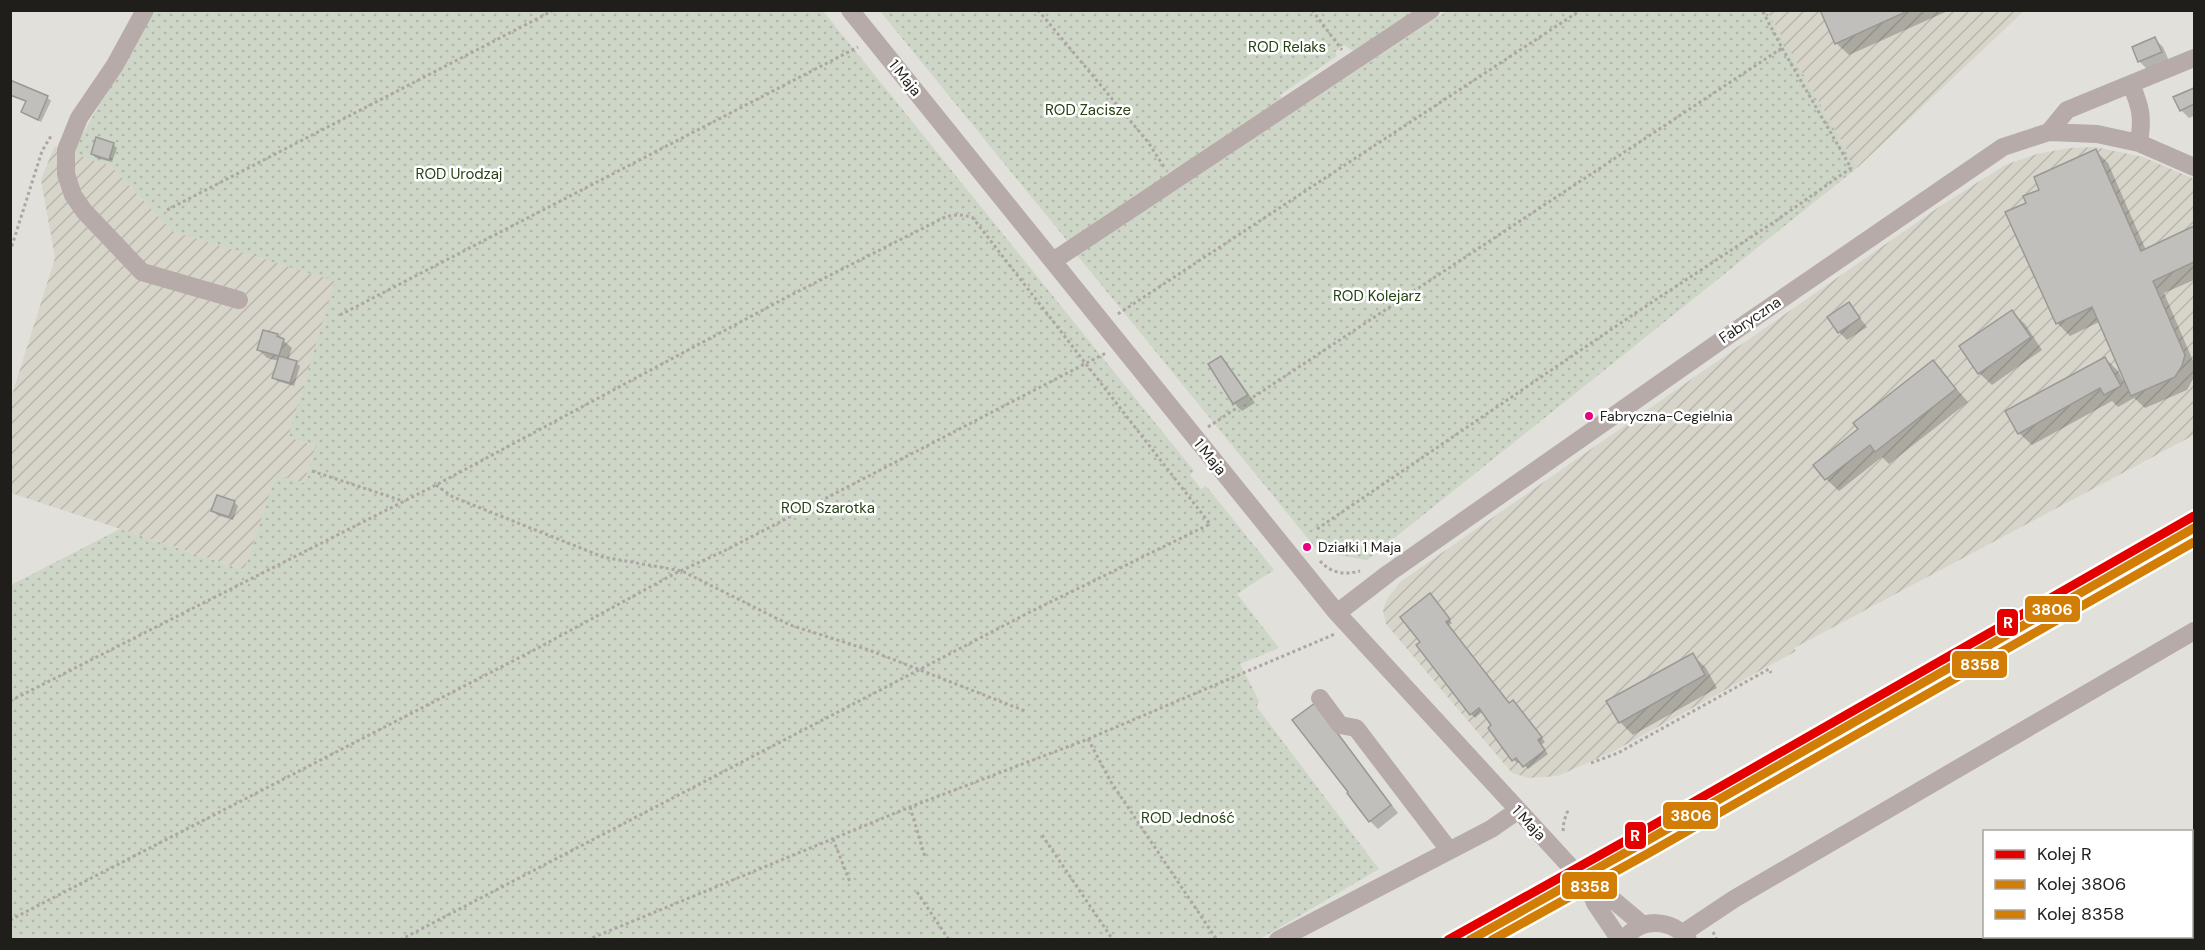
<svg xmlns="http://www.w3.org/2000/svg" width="2205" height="950" font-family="'DM Sans',sans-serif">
<defs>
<pattern id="industrial-furrows" width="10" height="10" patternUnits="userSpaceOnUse" patternTransform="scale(1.5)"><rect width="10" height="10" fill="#d7d4ca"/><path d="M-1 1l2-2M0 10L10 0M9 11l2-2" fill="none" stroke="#b8b6ad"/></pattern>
<pattern id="garden-dots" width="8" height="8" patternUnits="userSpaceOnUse" patternTransform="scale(1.5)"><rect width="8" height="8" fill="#ced6c7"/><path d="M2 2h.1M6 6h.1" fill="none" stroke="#b1b7aa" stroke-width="1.8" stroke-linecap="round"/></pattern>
</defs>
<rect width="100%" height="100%" fill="#e1e0db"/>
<path fill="url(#industrial-furrows)" d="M1767 11H2024L1857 168Z
M54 147 111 166 172 231 336 281 288 437 316 446 304 483 276 475 245 570 11 493V398L55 258 41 180Z
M2095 147 2143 157 2194 179V435L1794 648 1796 651 1616 750 1558 776 1529 778 1512 773 1386 624 1383 610 1386 601 1400 582 1939 207 2005 165 2037 154 2069 148Z"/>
<path fill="url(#garden-dots)" d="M152 11H823L1194 471 1190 475 1201 489 1206 486 1274 570 1237 594 1279 648 1240 664 1259 701 1257 706 1259 710 1379 869 1258 940H11V585L120 529 244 570 276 475 304 483 316 446 288 437 335 281 172 231 111 166 72 153Z
M880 11H1422L1355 52 1344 45 1335 52 1337 56 1280 95 1285 102 1186 168C1170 169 1163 174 1157 188L1069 243Z
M1447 11H1767L1857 168 1367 560 1319 552 1077 255Z"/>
<path fill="#0003" d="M1822 10H1950L1849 55 1836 43Z
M2155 39 2163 47 2169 61 2148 70 2140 62 2134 48Z
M10 82 47 97 51 101 41 122 23 112 27 102 10 96Z
M2194 89V116L2189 118 2181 110 2175 98Z
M113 144 117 148 112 162 96 158 92 154Z
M2096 151 2108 163 2146 250 2194 228V280L2164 293 2194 363V377L2187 390 2145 408 2134 398 2118 407 2112 401 2032 445 2019 433 2105 358 2118 371 2124 382 2126 381 2099 322 2070 336 2057 323 2028 204 2041 191Z
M1849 304 1867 327 1847 340 1839 332Z
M2012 312 2025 324 2042 350 1992 385 1979 373Z
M277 335 292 348 288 360 296 363 300 366 294 386 277 381 273 377 279 361 267 358 259 350Z
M1221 358 1229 366 1255 403 1242 411 1234 403Z
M1933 362 1968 402 1889 464 1882 457 1839 491 1826 479 1860 430Z
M234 502 238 506 233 520 217 515 213 511Z
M1433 599 1452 623 1448 626 1509 705 1516 706 1545 742 1541 745 1548 754 1528 769 1521 761 1517 763 1514 760 1494 725 1483 711 1475 718 1471 714 1418 645 1422 642Z
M1693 655 1706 668 1717 688 1633 735 1620 722Z
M1323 713 1398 813 1378 829 1370 821Z"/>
<path fill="#c0bfbc" stroke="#9a9895" stroke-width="1.5" d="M1820 10H1910L1835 44Z
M2155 37 2162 52 2138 62 2132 47Z
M10 80 48 96 38 120 21 112 26 101 10 95Z
M2194 88V104L2180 111 2173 97Z
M96 137 114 143 109 160 91 154Z
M2096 149 2141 251 2194 226V262L2153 281 2185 355 2182 366 2175 377 2131 396 2092 307 2056 324 2005 212 2026 203 2023 196 2039 190 2034 177Z
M1849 302 1860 318 1838 333 1827 317Z
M2012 310 2031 337 1978 374 1959 346Z
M263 330 278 334 277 336 284 339 279 356 257 350Z
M279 356 297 361 290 383 272 378Z
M1221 356 1248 395 1233 404 1208 364Z
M2105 357 2121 386 2104 395 2100 388 2018 434 2005 411Z
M1933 360 1956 389 1875 452 1870 445 1825 480 1813 465 1858 429 1853 423Z
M217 495 235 501 229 517 211 511Z
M1430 593 1450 619 1446 622 1509 703 1513 700 1542 737 1538 740 1545 750 1523 767 1516 758 1512 761 1488 728 1491 725 1479 708 1470 715 1416 645 1420 642 1400 617Z
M1693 653 1705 675 1619 723 1606 701Z
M1315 703 1391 805 1369 822 1347 793 1348 792 1292 720Z"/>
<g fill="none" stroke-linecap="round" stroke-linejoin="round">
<path stroke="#ada6a4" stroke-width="3" stroke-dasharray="3 3" stroke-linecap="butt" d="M1038 10 1148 142 1164 167
M1312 10 1342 50
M167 210 554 10
M10 252 42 151 51 136
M1118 314 1581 10
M340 315 858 47
M1208 427 1782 48 1762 10
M312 471 403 501
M436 485 453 497 603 557 682 571 790 625 869 650 1025 711
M1317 529 1631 316 1777 220 1851 168 1782 48
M1320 561C1332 574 1345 575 1360 571
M10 701 436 485 789 296 943 218C954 214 962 214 973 218L1210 524 1030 612 400 940
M1088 739 1111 782 1217 940
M1591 763 1618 753 1769 669 1771 673
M910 807 925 857
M1563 831 1564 821 1568 810
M1042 835 1113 940
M833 839 850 882
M917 892 949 940
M10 920 538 648 674 574 724 551 1106 353
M1713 932 1717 940
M587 940 910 807 1088 739 1335 634"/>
<path stroke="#b7aba9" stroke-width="18" d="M145 10 115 65 79 118 66 150V174L73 195 84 211 142 272 239 300
M850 10 1337 613 1589 887 1595 903 1620 940
M2131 84C2141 108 2143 117 2139 143
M2049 132 2067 110 2194 58
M1053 261 1431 10
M1337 613 1389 573 1716 344 2003 147 2049 132 2097 134 2139 143 2194 167
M1320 698 1340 725 1356 728 1449 850
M1589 887 1606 894 1643 925
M1683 933 1734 899 2194 631
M1278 940 1491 829 1517 811
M1624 940C1640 917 1672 918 1688 940"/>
<g stroke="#fff" stroke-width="14">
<path id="rail-1" d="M1448 940 1636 835 2194 516"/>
</g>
<g stroke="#fff" stroke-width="14">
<path id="rail-2" d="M1470 940 1641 844 2194 528"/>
</g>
<g stroke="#fff" stroke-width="14">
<path id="rail-3" d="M1492 940 1647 854 2194 542"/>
</g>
<use href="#rail-1" stroke="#e50000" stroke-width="9"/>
<use href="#rail-2" stroke="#d27d05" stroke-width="9"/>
<use href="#rail-3" stroke="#d27d05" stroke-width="9"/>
</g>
<g fill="#e5007d" stroke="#fff" stroke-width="2">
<circle cx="1589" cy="416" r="5"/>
<circle cx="1307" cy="547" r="5"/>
</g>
<g text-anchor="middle" stroke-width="5" stroke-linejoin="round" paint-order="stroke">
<g font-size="14" fill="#201e1b" stroke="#fff" text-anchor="start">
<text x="1600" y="421">Fabryczna-Cegielnia</text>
<text x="1318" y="552">Działki 1 Maja</text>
</g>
<g font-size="15" fill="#244113" stroke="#fff">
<text x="1287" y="52">ROD Relaks</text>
<text x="1088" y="115">ROD Zacisze</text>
<text x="459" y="179">ROD Urodzaj</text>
<text x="1377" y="301">ROD Kolejarz</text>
<text x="828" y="513">ROD Szarotka</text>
<text x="1188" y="823">ROD Jedność</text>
</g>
<g font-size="15" fill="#201e1b" stroke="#fff">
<text transform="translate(905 78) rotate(51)" y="5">1 Maja</text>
<text transform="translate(1750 320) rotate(-34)" y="5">Fabryczna</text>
<text transform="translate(1210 457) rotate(51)" y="5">1 Maja</text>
<text transform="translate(1529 823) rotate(47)" y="5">1 Maja</text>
</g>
</g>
<g stroke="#fff" stroke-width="2">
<rect x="2024" y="595" width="57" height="28" rx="6" fill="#d27d05"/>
<rect x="1996" y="608" width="23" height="29" rx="6" fill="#e50000"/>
<rect x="1951" y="650" width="57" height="29" rx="6" fill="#d27d05"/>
<rect x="1662" y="801" width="57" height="29" rx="6" fill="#d27d05"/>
<rect x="1624" y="821" width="23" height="29" rx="6" fill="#e50000"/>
<rect x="1561" y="871" width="57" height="29" rx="6" fill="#d27d05"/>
</g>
<g font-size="16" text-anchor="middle" font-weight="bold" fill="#fff">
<text x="2052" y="615">3806</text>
<text x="2008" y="628">R</text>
<text x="1980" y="670">8358</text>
<text x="1691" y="821">3806</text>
<text x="1635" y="841">R</text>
<text x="1590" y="892">8358</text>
</g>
<rect width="2205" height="950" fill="none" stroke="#201e1b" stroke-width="24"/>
<rect x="1983" y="830" width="210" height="108" fill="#ffffff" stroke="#a6a5a4" stroke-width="1.5"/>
<rect x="1995" y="850" width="30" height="9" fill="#e50000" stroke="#a6a5a4" stroke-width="1.5"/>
<text x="2037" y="860" font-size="18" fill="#201e1b">Kolej R</text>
<rect x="1995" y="880" width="30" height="9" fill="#d27d05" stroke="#a6a5a4" stroke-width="1.5"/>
<text x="2037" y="890" font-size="18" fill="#201e1b">Kolej 3806</text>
<rect x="1995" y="910" width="30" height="9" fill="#d27d05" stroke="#a6a5a4" stroke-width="1.5"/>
<text x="2037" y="920" font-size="18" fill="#201e1b">Kolej 8358</text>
</svg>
